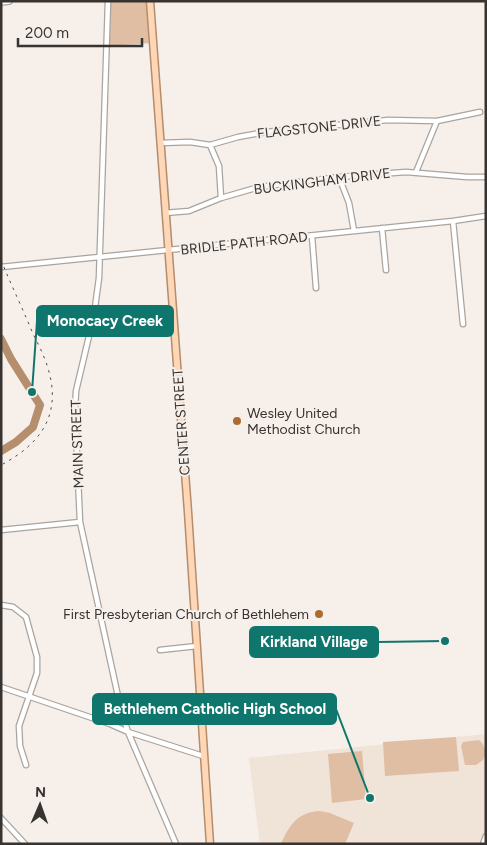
<svg xmlns="http://www.w3.org/2000/svg" width="487" height="845" font-family="Figtree,sans-serif">
<rect width="100%" height="100%" fill="#f6efea"/>
<path fill="#f0e3d8" d="M486 734V839L484 844H260L249 758Z"/>
<path fill="#e0bea3" d="M108 1H150L153 43 107 46Z
M456 737 459 771 385 776 383 742Z
M479 740C485 745 487 752 483 760L476 765H465L461 746 463 742Z
M362 751 366 799 332 803 328 754Z
M320 811 330 813 354 823 345 844H281C289 825 298 812 320 811Z"/>
<g fill="none" stroke-linecap="round" stroke-linejoin="round">
<path stroke="#b58e6d" stroke-width="8" d="M1 339 11 359 40 405 33 427 16 442 1 451"/>
<g stroke="#aaa49f" stroke-width="7">
<path id="street" d="M108 1 99 278 94 315 76 391 75 410 80 522 121 710 128 732 176 844
M160 143 190 142 210 145 238 137 266 132 388 120 437 121 480 112
M210 145 219 166 221 198
M416 172 437 121
M339 177 349 203 354 231
M165 213 189 211 221 198 259 187 339 177 406 172 467 177H484
M453 221 463 324
M382 228 386 270
M312 236 316 288
M1 267 453 221 486 216
M1 530 80 522
M1 605 13 607 26 617 37 657V673L19 726 20 746 26 765
M160 650 197 646
M1 687 110 724 128 732 203 756
M1 818 25 844
M483 844 486 836"/>
</g>
<g stroke="#aaa49f" stroke-width="8">
<path id="secondary" d="M1 2 9 1"/>
</g>
<g stroke="#b68c69" stroke-width="9">
<path id="primary" d="M150 1 188 512 210 844"/>
</g>
<use href="#street" stroke="#fff" stroke-width="4.5"/>
<use href="#secondary" stroke="#fff" stroke-width="5.5"/>
<use href="#primary" stroke="#fdd7b7" stroke-width="6"/>
<path stroke="#4f4b49" stroke-width="1" stroke-dasharray="2.5 5" stroke-linecap="butt" d="M1 260C11 285 23 309 33 334 40 347 47 362 50 376 60 419 37 446 1 465"/>
</g>
<g fill="#aa6c31" stroke="#f6efea" stroke-width="2">
<circle cx="237" cy="421" r="5"/>
<circle cx="319" cy="614" r="5"/>
</g>
<g text-anchor="middle" stroke-width="4" stroke-linejoin="round" paint-order="stroke">
<g font-size="14" fill="#363331" stroke="#f6efea">
<text transform="translate(319 127) rotate(-6)" y="5">FLAGSTONE DRIVE</text>
<text transform="translate(322 181) rotate(-7)" y="5">BUCKINGHAM DRIVE</text>
<text transform="translate(244 243) rotate(-6)" y="5">BRIDLE PATH ROAD</text>
<text transform="translate(181 422) rotate(-94)" y="5">CENTER STREET</text>
<text transform="translate(77 444) rotate(-92)" y="5">MAIN STREET</text>
</g>
<g font-size="14" fill="#363331" stroke="#f6efea" text-anchor="start">
<text x="247" y="418">Wesley United<tspan x="247" dy="16">Methodist Church</tspan></text>
<text x="309" y="619" text-anchor="end">First Presbyterian Church of Bethlehem</text>
</g>
</g>
<path fill="none" stroke="#0f766e" stroke-width="2" d="M32 392L37 321M445 641L378 642M370 798L336 709"/>
<g fill="#0f766e" stroke="#f6efea" stroke-width="2">
<circle cx="32" cy="392" r="5"/>
<circle cx="445" cy="641" r="5"/>
<circle cx="370" cy="798" r="5"/>
</g>
<g fill="#0f766e" stroke="#0f766e" stroke-width="2">
<rect x="37" y="306" width="136" height="30" rx="5"/>
<rect x="250" y="627" width="128" height="30" rx="5"/>
<rect x="93" y="694" width="243" height="30" rx="5"/>
</g>
<g font-size="15" text-anchor="middle" font-weight="bold" fill="#fff">
<text x="105" y="326">Monocacy Creek</text>
<text x="314" y="647">Kirkland Village</text>
<text x="215" y="714">Bethlehem Catholic High School</text>
</g>
<rect width="487" height="845" fill="none" stroke="#363331" stroke-width="5"/>
<g transform="translate(40 805) rotate(2)" stroke="#f6efea" stroke-width="4" paint-order="stroke">
<path d="M0-4L9 19L0 12L-9 19Z" fill="#363331"/>
<text y="-8" font-size="14" font-weight="bold" text-anchor="middle" fill="#363331">N</text>
</g>
<path d="M18 38v8h124v-8" fill="none" stroke="#363331" stroke-width="2.5"/>
<text x="25" y="38" font-size="15" fill="#363331" stroke="#f6efea" stroke-width="4" paint-order="stroke">200 m</text>
</svg>
